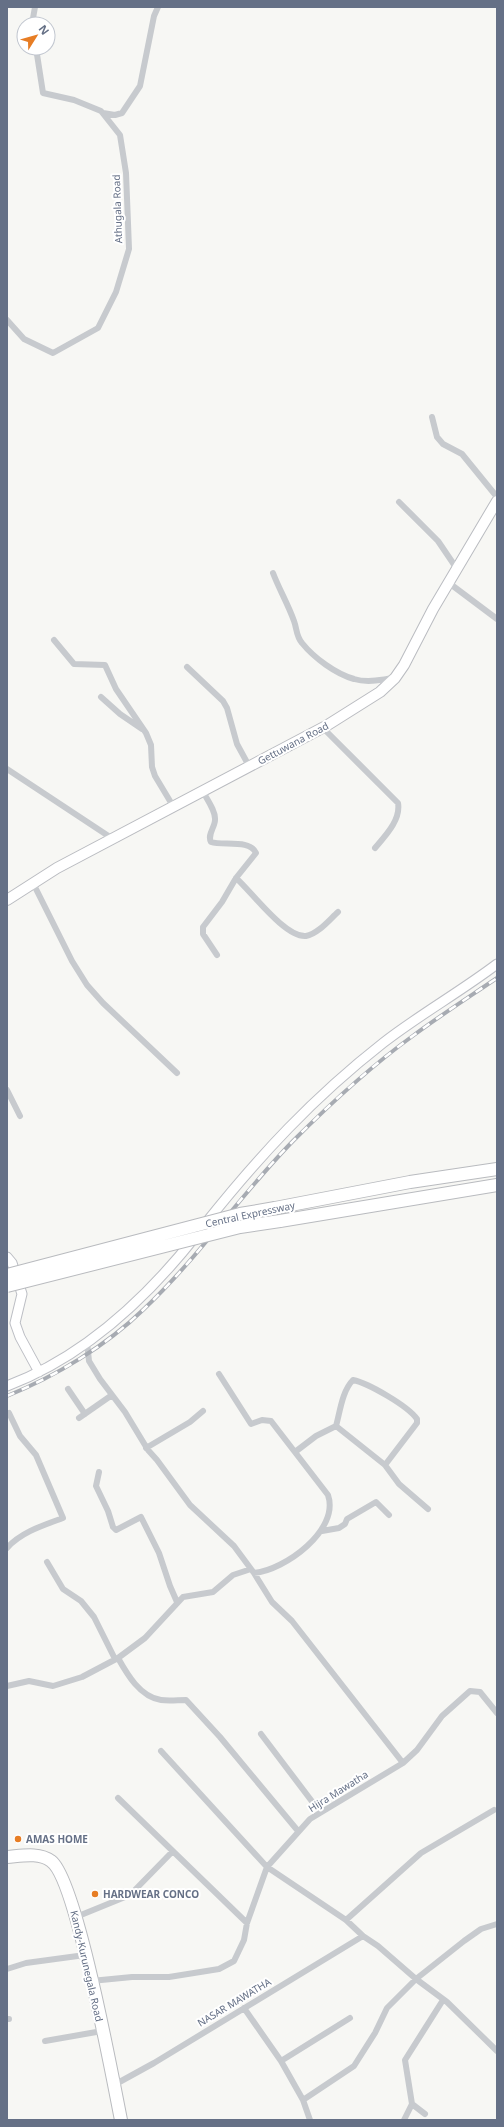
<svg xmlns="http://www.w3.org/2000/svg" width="504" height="2127" font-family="'Noto Sans',sans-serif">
<rect width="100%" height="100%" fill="#f7f7f4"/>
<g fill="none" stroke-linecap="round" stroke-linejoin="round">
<g stroke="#bcbec4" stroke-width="11">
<path id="secondary" d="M205 1224C259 1156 314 1097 383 1043 419 1015 460 992 497 964
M7 1257 12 1263 22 1294 15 1323 20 1337 39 1372
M7 1386C84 1357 145 1300 195 1237"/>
</g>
<g stroke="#babcc1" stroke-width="12">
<path id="primary" d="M7 900 57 868 326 726 380 692 395 678 404 665 433 609 497 501"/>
</g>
<g stroke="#b9bbbf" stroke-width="14">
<path id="highway" d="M275 1208 410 1182 497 1169
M280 1221 497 1185
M7 1857C21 1856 39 1852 51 1861 76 1878 113 2080 121 2120"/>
</g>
<path stroke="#c7cace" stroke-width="6" d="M32 24 35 7
M103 113 115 115 122 113 140 86 154 16 158 7
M7 320 24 339 53 353 98 328 116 292 129 249 128 223 126 173 120 135 101 111 74 100 43 93 36 48
M432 417 437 437 443 444 462 454 497 497
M399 502 438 541 457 569
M273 573C279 589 288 604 294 621 297 629 296 636 302 643 314 658 336 674 354 679 367 683 381 680 393 678
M449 583 497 619
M54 640 74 664 105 665 116 689 146 733 151 745 152 767 155 776 173 806
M187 667 223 701 227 708 237 744 249 766
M101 697 120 714 142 729
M323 728 398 803C401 820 385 836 375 848
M7 769 113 839
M202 790C206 798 216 811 215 820 215 827 207 835 211 842 223 846 250 839 256 853L236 878 222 902 203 927V934L217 955
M236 878C251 891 285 938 306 936 318 934 330 919 338 912
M33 883 72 961 87 985 103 1003 177 1073
M7 1090 20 1116
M87 1342 89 1361 100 1379 125 1412 148 1450 157 1460 190 1505 234 1546 251 1569
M68 1389 85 1414
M79 1418 112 1395
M336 1426C340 1412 342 1391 353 1380 368 1383 408 1406 417 1419V1423L385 1465
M146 1448 190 1422 203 1411
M295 1452 316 1436 336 1426 385 1465 399 1484 428 1509
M99 1472 96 1486 108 1511 113 1527 116 1530 141 1517 159 1553 170 1586 177 1602
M322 1531 339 1528 345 1524 347 1519 376 1502 389 1515
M7 1548C21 1532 44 1525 63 1518L36 1455 20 1436 9 1413
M47 1562 63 1589 81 1601 94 1617 115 1659
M254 1573 272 1602 292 1621 403 1763
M118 1658C127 1674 140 1697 161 1700 169 1701 178 1700 186 1700L220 1737 298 1831
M7 1686 29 1681 53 1686 82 1677 118 1658 145 1638 183 1597 213 1592 233 1575 251 1569 254 1573C285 1570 340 1530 328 1495L271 1421 262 1420 251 1424 219 1374
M261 1734 320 1812
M161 1751 267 1867 346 1920 363 1936 378 1946 416 1979 447 2002 497 2051
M118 1798 247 1923
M76 1917 130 1895 172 1852
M346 1920 421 1853 494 1810
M7 1969 26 1963 85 1955
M91 1981 132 1977H169L219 1969 234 1961 244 1940 247 1923 267 1867 310 1819 403 1763 417 1750 442 1716 470 1691 480 1692 497 1713
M244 2008 281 2061 303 2100 354 2066 375 2033 387 2008 416 1979 464 1941 481 1929 497 1924
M7 2019H9
M45 2041 102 2031
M281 2061 350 2018
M114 2085 154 2063 363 1936
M303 2100 310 2120
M412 2104 425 2114
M404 2120 412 2104 405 2060 443 2000"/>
<use href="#secondary" stroke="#fff" stroke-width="9"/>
<use href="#primary" stroke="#fff" stroke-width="10"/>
<use href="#highway" stroke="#fff" stroke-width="12"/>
<g stroke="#a7abb2" stroke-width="4">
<path id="rail" d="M7 1396C56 1376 106 1346 144 1309 199 1257 241 1194 293 1141 331 1103 371 1066 414 1035 441 1015 469 997 497 978"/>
</g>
<use href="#rail" stroke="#fff" stroke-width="2.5" stroke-dasharray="8" stroke-linecap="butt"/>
<g stroke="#b9bbbf" stroke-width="14" stroke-linecap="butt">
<path id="highway-bridge" d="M7 1275 240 1214 275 1208
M7 1286 240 1227 280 1221"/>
</g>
<use href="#highway-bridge" stroke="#fff" stroke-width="12"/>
</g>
<g fill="#e77d24" stroke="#fff" stroke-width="1.5">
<circle cx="18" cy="1839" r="4"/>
<circle cx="95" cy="1894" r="4"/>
</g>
<g text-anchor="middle" stroke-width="4" stroke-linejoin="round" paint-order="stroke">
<g font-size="10" fill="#657086" stroke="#fff">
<text transform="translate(117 209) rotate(-92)" y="4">Athugala Road</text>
<text transform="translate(293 743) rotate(-28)" y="4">Gettuwana Road</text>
<text transform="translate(250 1214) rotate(-12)" y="4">Central Expressway</text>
<text transform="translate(338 1791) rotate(-32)" y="4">Hijra Mawatha</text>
<text transform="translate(87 1966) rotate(77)" y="4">Kandy-Kurunegala Road</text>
<text transform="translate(234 2002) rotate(-31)" y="4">NASAR MAWATHA</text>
</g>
<g font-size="10" font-weight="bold" fill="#657086" stroke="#fff" text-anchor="start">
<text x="26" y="1843">AMAS HOME</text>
<text x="103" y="1898">HARDWEAR CONCO</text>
</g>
</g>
<rect width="504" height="2127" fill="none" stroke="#657086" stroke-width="16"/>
<g transform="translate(36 36) rotate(53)"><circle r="19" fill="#ffffff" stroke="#c1c6cf"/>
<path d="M0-3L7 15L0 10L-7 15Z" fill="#e77d24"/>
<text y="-6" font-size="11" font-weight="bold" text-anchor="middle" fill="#657086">N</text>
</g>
</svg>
